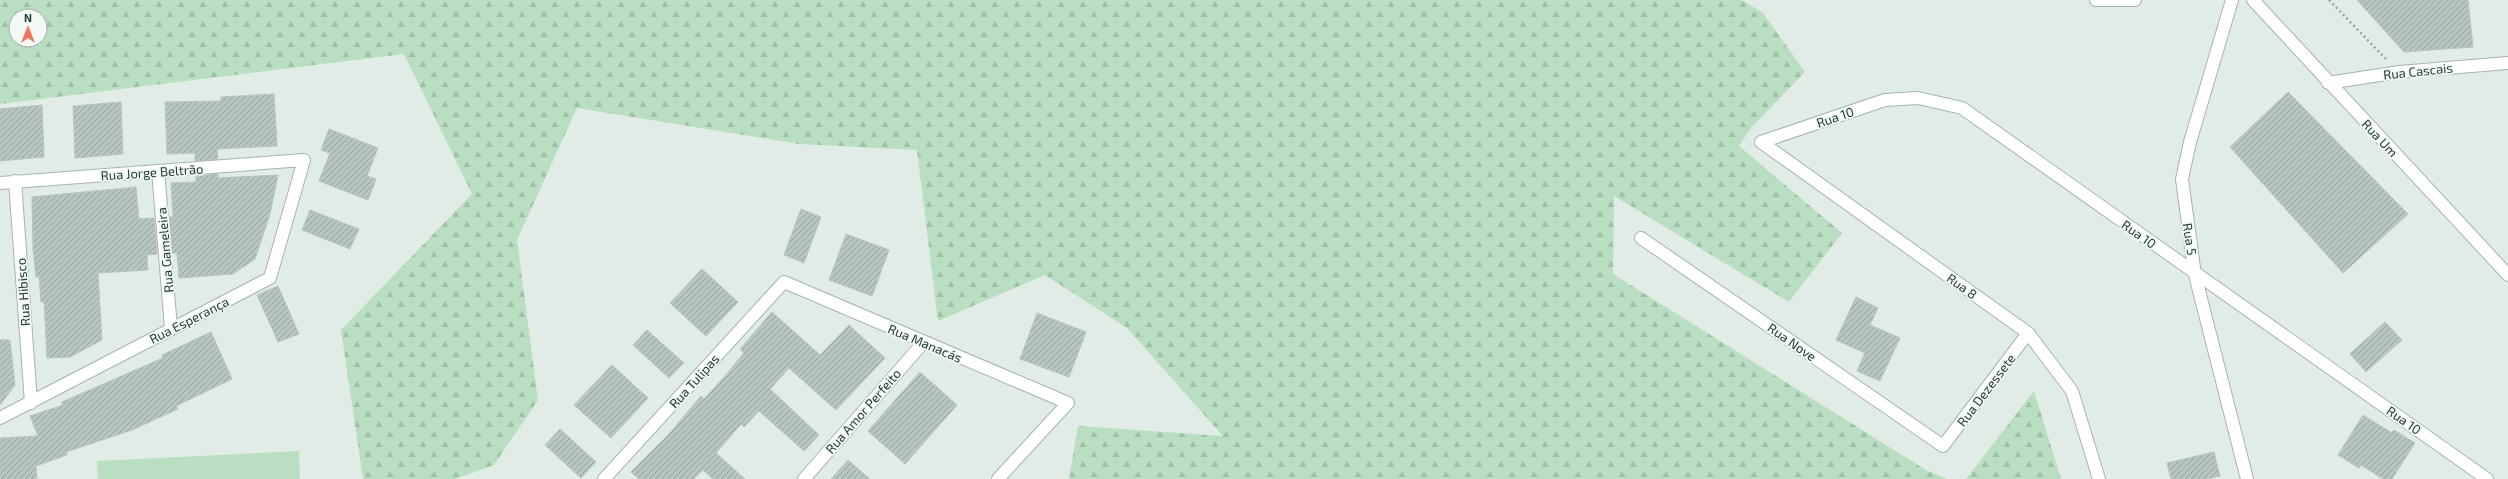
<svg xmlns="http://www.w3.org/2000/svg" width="2508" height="479" font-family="'Exo 2',sans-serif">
<defs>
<pattern id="forest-firs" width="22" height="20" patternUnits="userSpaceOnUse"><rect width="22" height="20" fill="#badec1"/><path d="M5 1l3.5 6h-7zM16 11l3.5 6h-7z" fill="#a0bfa6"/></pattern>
<pattern id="building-hatch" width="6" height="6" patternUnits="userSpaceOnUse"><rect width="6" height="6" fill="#b7c7c0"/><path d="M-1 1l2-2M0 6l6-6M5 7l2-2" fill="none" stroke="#94a39d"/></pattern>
</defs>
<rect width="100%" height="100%" fill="#e2ece7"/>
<path fill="url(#forest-firs)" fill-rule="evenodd" d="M0 0H1742L1763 13 1805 72 1751 128 1739 146 1842 233 1789 302 1614 196 1613 274 1926 470 1947 479H1069L1078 426 1223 436 1127 328 1045 275 938 321 917 150 799 144 577 108 517 240 538 400 494 465 455 479H363L341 330 472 194 404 54 0 104ZM16 16H40V40H16Z
M2034 391 2061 479H1966Z"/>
<path fill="#badec1" d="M299 451 300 479H98L97 461Z"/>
<path fill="url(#building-hatch)" stroke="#b4c6bd" d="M2357 0H2468L2473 47 2404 52Z
M2288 92 2408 214 2343 273 2230 147Z
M274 94 277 146 217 149 218 159 195 161V153L167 154 165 102 221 101V97Z
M121 102 123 154 75 158 73 106Z
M42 105 44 157 0 161V109Z
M329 129 378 148 367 176 376 179 368 200 319 181 330 153 321 150Z
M218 174V178L278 175 270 214 255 259 233 274 179 278 177 253H172L169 217H173L171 183 196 182V176Z
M136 187 139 219 154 218 157 254 147 255 148 270 98 273 102 340 70 357 47 358 44 301 41 302 39 277H36L33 250 32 197Z
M801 209 821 217 804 263 784 255Z
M310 210 359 229 350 249 302 230Z
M846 234 889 250 872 296 829 280Z
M702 269 738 302 706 336 670 303Z
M278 286 299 334 278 342 257 295Z
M1856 297 1878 308 1870 325 1900 338 1880 381 1857 371 1865 353 1836 340Z
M772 312 820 355 849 325 885 358 836 410 789 368 770 389 819 435 804 451 759 411 744 427 741 424 716 453 745 479H713L703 470 694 479H639L631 472 669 434 701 396 704 399 724 377 744 353 740 349Z
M1037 313 1086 332 1069 377 1020 359Z
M2385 322 2402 340 2366 372 2350 354Z
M647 330 684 363 669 378 633 345Z
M211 332 232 379 176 406 178 409 132 430 66 452 67 455 36 466 37 479H0V438L38 436 30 416 63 405 62 402 163 358 162 355Z
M0 340H10L15 385 0 405Z
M612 365 648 398 611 438 574 405Z
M920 372 957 405 905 464 868 431Z
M2363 415 2392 433 2394 430 2415 443 2392 479H2383L2361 465 2359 468 2338 455Z
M560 429 596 462 581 478 545 445Z
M2214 452 2220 476 2207 479H2171L2167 463Z
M848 460 870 479H831Z"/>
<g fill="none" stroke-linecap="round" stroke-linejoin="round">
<g stroke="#a5b4ae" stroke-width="14">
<path id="minor" d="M2096 0H2135
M2232 0 2190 142 2182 179 2195 275 2247 479
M2253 0 2508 275
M2328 83 2399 72 2508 63
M1761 142 1885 100 1918 98 1962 108 2487 479
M1761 142 2028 333 2072 391 2099 479
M158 171 171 328
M15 181 31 403
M0 183 304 160 270 278 0 418
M1641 238 1943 446 2028 333
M604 479 784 282 1068 403 998 479
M804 479 923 343"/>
</g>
<path stroke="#82b09e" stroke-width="2.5" stroke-dasharray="2 3" stroke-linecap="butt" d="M2329 0 2386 59"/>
<use href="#minor" stroke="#fff" stroke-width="12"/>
</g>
<g text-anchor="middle" stroke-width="3.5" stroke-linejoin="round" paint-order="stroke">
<g font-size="13" fill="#223d34" stroke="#f2f9f5">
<text transform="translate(2418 71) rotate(-6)" y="5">Rua Cascais</text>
<text transform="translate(1835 117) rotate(-19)" y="5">Rua 10</text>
<text transform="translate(2380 138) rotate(47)" y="5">Rua Um</text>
<text transform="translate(152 172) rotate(-4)" y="5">Rua Jorge Beltrão</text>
<text transform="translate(2139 234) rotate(35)" y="5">Rua 10</text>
<text transform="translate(2190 239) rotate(81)" y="5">Rua 5</text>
<text transform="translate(165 250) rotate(-95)" y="5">Rua Gameleira</text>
<text transform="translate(1962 286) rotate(36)" y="5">Rua 8</text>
<text transform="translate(23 292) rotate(-94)" y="5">Rua Hibisco</text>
<text transform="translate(189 320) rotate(-27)" y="5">Rua Esperança</text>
<text transform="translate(1792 342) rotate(35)" y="5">Rua Nove</text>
<text transform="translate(925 343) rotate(23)" y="5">Rua Manacás</text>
<text transform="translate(694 381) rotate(-48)" y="5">Rua Tulipas</text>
<text transform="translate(1986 390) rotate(-53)" y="5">Rua Dezessete</text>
<text transform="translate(863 411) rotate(-49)" y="5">Rua Amor Perfeito</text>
<text transform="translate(2404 420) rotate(35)" y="5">Rua 10</text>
</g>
</g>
<g transform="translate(28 28)"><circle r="19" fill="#f2f9f5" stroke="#9faea8"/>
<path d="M0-3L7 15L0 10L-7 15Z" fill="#f37459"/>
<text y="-6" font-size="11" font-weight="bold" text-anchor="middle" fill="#223d34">N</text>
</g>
</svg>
